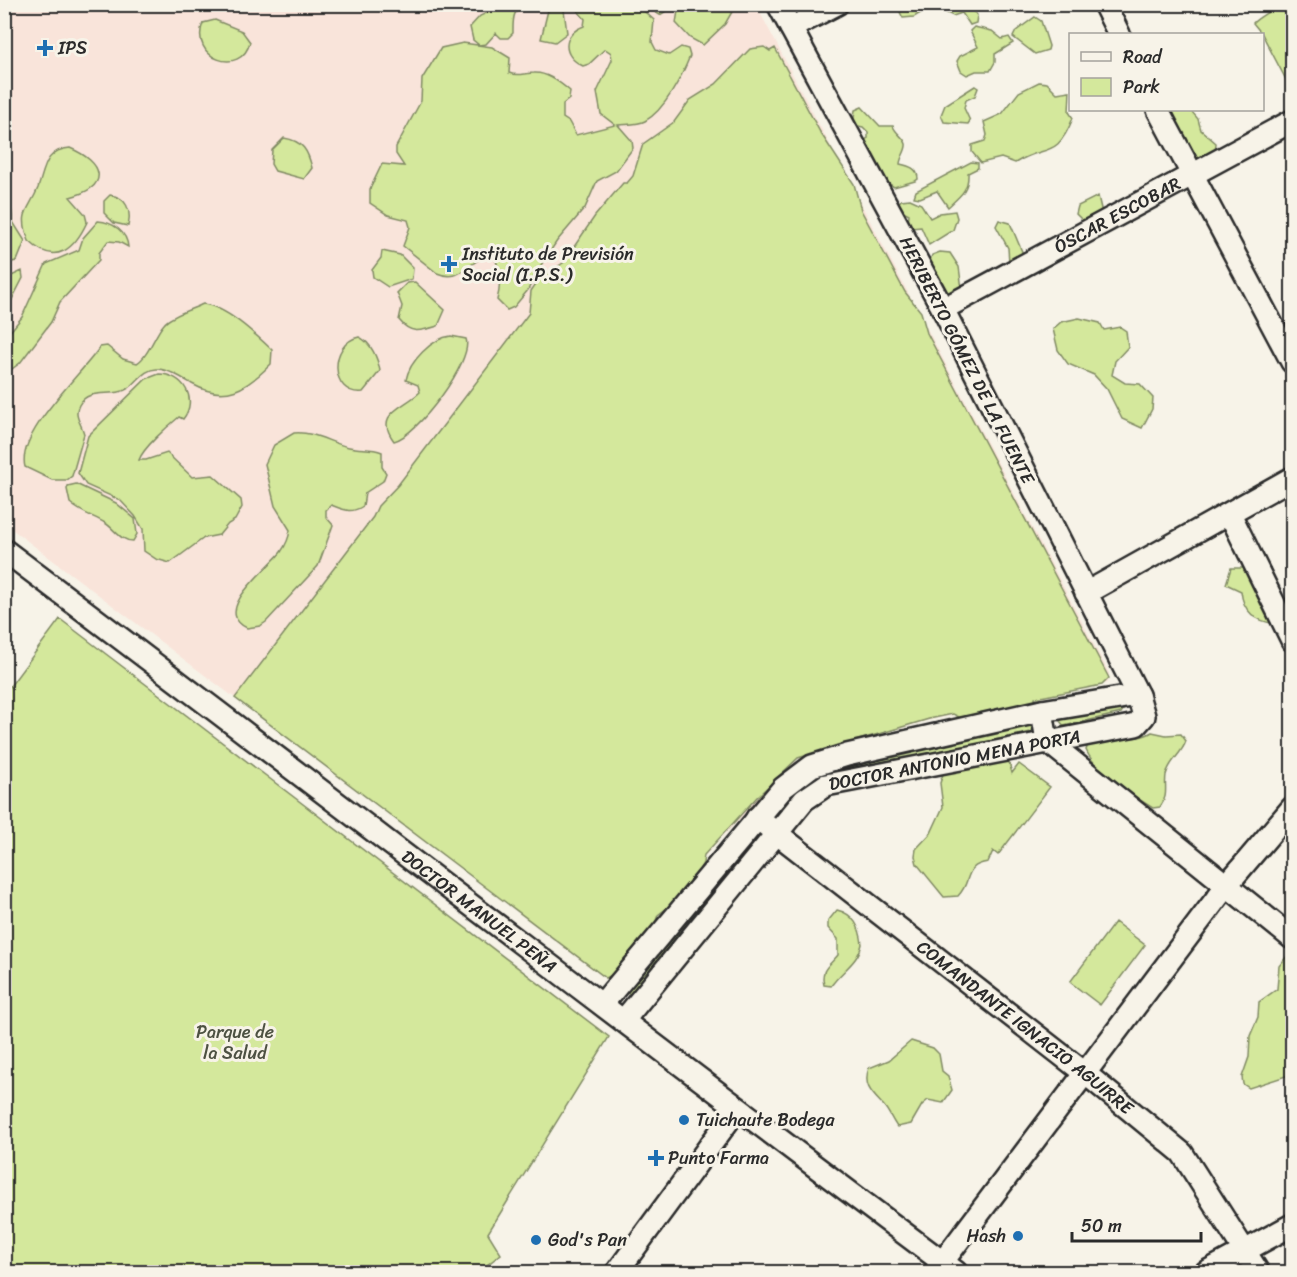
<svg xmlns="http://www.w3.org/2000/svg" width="1297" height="1277" font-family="Sriracha,sans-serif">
<rect width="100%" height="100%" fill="#f7f3e8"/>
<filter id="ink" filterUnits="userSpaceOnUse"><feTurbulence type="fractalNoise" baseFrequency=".0167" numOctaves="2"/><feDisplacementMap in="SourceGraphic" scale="12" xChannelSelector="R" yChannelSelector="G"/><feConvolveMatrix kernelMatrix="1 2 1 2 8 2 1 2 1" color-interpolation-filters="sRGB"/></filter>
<g filter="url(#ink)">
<path fill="#f9e4da" d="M4 5H756L1109 673 1108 683 929 720 798 759 717 842 664 903 606 979 5 524Z"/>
<path fill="#d4e89c" stroke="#808a64" stroke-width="1.5" d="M494 5H527C512 8 513 20 513 33L508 38H501L496 33 486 44 479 45 473 40 470 27 480 16 493 10Z
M545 5H637L654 20 652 42 656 50 669 55 681 47 688 49 690 56C682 76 665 110 645 121 638 125 626 124 618 125L632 141 633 148 616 171 597 181 585 208 557 241 537 271 528 290 514 307 507 310 497 300C501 286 501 266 492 253 469 259 463 284 437 273L403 246 410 227 408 220 388 215 370 203V189L382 164 404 166 396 154V147L421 101 422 79 441 48 463 43 492 47 510 58 509 73C519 77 524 73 534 73 546 72 562 84 570 91L569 99 563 104V118L569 122 576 135 615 125 601 114 597 92 612 60 611 53 605 49 589 64 583 66C561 56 562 34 584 26L585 19 576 9 569 5 564 10 567 33 555 42 541 39 549 6Z
M643 5H664L666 11 660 15Z
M679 5V4L736 5 725 24 703 45 690 38 676 23Z
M905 5H968L977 15 976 23 970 25 962 13 953 16 932 6 914 17 903 18 900 12Z
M1278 6 1285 9 1290 16 1292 15V91L1262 34 1253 23C1255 20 1274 8 1278 6Z
M1035 17 1041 21 1049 46 1048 50 1035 54 1013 37 1016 31Z
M215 20 242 31 250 42C241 78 189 58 203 23Z
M974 27 992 31 1002 39 1009 37 1013 43 995 54V62L990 71H976L967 75 961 71 957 61 960 56 978 47 970 31Z
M764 47 770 51 775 48 820 132 854 184 861 210 905 292 921 312 927 333 1109 678 1102 685 1035 698 1037 709 971 723 953 714 929 719 798 758 757 797 704 855 703 863 689 888 680 898 658 915 649 941 633 964 606 978 235 698 373 517 378 506 398 485 529 313 531 291 539 279 563 263 595 216 623 183H627L633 176 643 144 674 122 690 100 716 84 750 49Z
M1039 82 1047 83 1057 93 1070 91 1069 112 1073 118C1056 161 1046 143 1015 163L1001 158 981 163 972 152V145L985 141 987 135 984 122 1002 114 1019 92Z
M975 86 978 88 975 96 966 100 964 108 970 121 968 124 944 122 941 115 945 105Z
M862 107 880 126H893C896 134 904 137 906 144 907 150 900 158 900 164 909 166 918 168 918 179L915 181 894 187 883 180 862 142 868 138V132L863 127 853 125 855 110Z
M1172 110H1193L1192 112 1198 119 1201 130 1216 143 1215 154 1195 161Z
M284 138C303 141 308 151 312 168L304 179 275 171 271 164 272 150Z
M70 148C103 162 112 186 70 197L85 214 87 222C75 248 56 267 29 241 18 211 29 211 38 188 45 168 45 150 70 148Z
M971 162 978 163V168L968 173C969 190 960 196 948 207L937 191 920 198 914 197 916 191Z
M110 195C126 197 132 210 128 226L114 223 104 213V201Z
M1098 196 1102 213 1081 226 1082 220 1076 214 1078 206Z
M5 198 10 200 13 222 25 241 17 261 5 263Z
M910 199 921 204 930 218 940 213 955 211 957 218 953 230 929 245 921 227 911 228 908 224 909 214 895 207 901 200Z
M999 220 1010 223 1023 254 1009 262 1008 248 996 226Z
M98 221C113 222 127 232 128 247L119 242 108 241 99 253V260L60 302 51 322 20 363 5 374V338L22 317 46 264 79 250 83 238Z
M382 251 400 255 413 268 412 279 388 287 373 277 372 270 381 258Z
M940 252 950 253 959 267 962 289 949 299 929 264 932 255Z
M22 271 23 278 5 313V279Z
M415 282 445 310 438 326C421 331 411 335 399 320L402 306 397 293 407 283Z
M203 304C227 307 255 334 272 350L271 364C246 389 226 403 192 384 182 378 170 370 158 369 145 368 138 381 129 388 114 399 89 386 79 405 73 416 82 424 84 434L72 476 67 480H52L25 467C16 433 82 374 100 347L107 346 123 359 137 363C148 357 155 334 164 324 171 315 193 309 203 304Z
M1079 318 1100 323 1104 330 1120 327 1126 331 1128 347 1115 361 1112 375 1125 383 1140 384 1153 398 1152 409 1142 428 1122 419 1107 389 1094 375 1068 364 1058 350 1053 329 1061 322Z
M451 336 466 339C474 360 417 436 394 441 373 413 404 408 420 392L418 385 406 380C409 362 432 338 451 336Z
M359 337C371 342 378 359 380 371L363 392C329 396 329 343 359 337Z
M159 374C183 374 199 399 183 419L179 417C168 426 143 448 139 460H146L167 453 192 477 213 475 241 500 242 507 235 520 228 524 219 535 204 538 170 563 156 559 144 551 143 529 135 516 120 500 86 485 78 473 88 436 146 379Z
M294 433C314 431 330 443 349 447 361 450 371 447 382 452V467L386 473 383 481 365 493 363 506C351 514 344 510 331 505L326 510V517L333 525 318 566 266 622 260 626 247 628C210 611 270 567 281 552 286 545 289 538 290 530L275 506 265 464 274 445Z
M76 484 116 503 135 519 137 534 133 541C120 541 115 529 105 523 93 516 81 513 70 503L67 489 68 486Z
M1247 563 1277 624C1257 622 1243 613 1241 591L1226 584 1231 568H1242Z
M60 619 609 1037 488 1233 501 1254 478 1272H5V693Z
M1125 707 1121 713 1064 726 1060 721 1063 718Z
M1030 725 1033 730 1031 732 822 778 805 786 779 815 774 813 790 790 821 770Z
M1152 732 1166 735 1181 734 1186 741C1182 754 1169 761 1166 775 1164 787 1169 795 1160 807L1153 808C1132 795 1096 773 1086 750L1089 742C1108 737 1136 742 1152 732Z
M1008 759 1012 773 1019 764 1050 787 998 855 993 851 988 862C962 866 973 881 958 896L944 897 917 864 915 856 916 849 931 833 943 807 940 783 945 768Z
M757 835 760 839 633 995H629L626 990Z
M837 910C854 914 860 927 862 944 858 963 842 970 831 986L824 985C820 969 829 966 838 955V939L828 928V921Z
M1115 922 1145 945 1100 1005 1070 982Z
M1288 955H1292V1074L1249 1088 1243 1084 1242 1077 1249 1057 1250 1036 1258 1017 1259 1002 1277 989 1279 966Z
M911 1041 933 1048 939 1054 942 1071 948 1076 952 1090 943 1103 928 1100 922 1105 911 1124 897 1127C892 1120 889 1112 884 1106 873 1094 862 1086 869 1068L889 1060Z"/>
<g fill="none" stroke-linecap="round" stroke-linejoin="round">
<g stroke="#2b2b2b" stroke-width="26">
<g id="minor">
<path d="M1104 4 1119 34"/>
<path d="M791 28 837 4"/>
<path d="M1158 110 1292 362"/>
<path id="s1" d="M943 309 1292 121"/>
<path d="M1230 514 1292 640"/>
<path id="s2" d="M4 550C322 790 637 1034 956 1272"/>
<path d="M1086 593 1292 478"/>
<path d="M1042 711 1047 741 1292 938"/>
<path id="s3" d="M757 818 1086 1074 1182 1153 1258 1272"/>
<path d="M603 1003 783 788 812 766 847 755 1042 711 1138 695"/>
<path id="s4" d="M624 1020 804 800 826 785 1136 725 1144 716 1138 695 943 309 778 4"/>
<path d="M617 1272 737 1109"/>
<path d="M935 1272 1226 886 1292 808"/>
<path d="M1206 1272 1292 1225"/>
</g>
</g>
<use href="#minor" stroke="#f7f3e8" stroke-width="21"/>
</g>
</g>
<g fill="#1f6fb2" stroke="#f7f3e8" stroke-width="2">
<path d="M42 39h6v6h6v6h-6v6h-6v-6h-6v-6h6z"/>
<path d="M446 255h6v6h6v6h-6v6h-6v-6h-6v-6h6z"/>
<circle cx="684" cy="1120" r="6"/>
<path d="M653 1149h6v6h6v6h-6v6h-6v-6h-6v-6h6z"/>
<circle cx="1018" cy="1236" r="6"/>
<circle cx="536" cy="1240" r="6"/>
</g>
<g text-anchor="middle" stroke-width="6" stroke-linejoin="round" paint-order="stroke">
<g font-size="18" fill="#2b2b2b" stroke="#f7f3e8" text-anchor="start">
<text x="58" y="54">IPS</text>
<text x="462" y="260">Instituto de Previsión<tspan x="462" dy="21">Social (I.P.S.)</tspan></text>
<text x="696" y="1126">Tuichaute Bodega</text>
<text x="668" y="1164">Punto Farma</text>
<text x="1006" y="1242" text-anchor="end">Hash</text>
<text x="548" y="1246">God's Pan</text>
</g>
<g font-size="18" fill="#2b2b2b" stroke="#f7f3e8">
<text dy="6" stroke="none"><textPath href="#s1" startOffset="198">ÓSCAR ESCOBAR</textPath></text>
<text transform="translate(967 360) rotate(63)" y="6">HERIBERTO GÓMEZ DE LA FUENTE</text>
<text dy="6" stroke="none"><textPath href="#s4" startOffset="442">DOCTOR ANTONIO MENA PORTA</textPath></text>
<text dy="6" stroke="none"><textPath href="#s2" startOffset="597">DOCTOR MANUEL PEÑA</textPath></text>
<text dy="6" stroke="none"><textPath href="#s3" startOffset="340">COMANDANTE IGNACIO AGUIRRE</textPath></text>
</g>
<g font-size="18" fill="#4d5142" stroke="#f7f3e8">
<text x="235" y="1038">Parque de<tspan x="235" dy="21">la Salud</tspan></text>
</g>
</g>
<rect width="1297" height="1277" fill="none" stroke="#f7f3e8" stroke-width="24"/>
<rect x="12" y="12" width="1273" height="1253" fill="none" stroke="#2b2b2b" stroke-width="2" filter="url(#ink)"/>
<rect x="1069" y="33" width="195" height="78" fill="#f7f3e8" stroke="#a5a39c" stroke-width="1.5"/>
<rect x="1081" y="52" width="30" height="9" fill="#f7f3e8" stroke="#a5a39c" stroke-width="1.5"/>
<text x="1123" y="63" font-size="18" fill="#2b2b2b">Road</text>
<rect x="1081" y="78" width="30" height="18" fill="#d4e89c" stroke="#a5a39c" stroke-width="1.5"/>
<text x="1123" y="93" font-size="18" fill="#2b2b2b">Park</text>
<path d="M1072 1232v9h129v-9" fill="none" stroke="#2b2b2b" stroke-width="3"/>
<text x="1081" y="1232" font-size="18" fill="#2b2b2b" stroke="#f7f3e8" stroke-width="4.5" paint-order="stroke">50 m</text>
</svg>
